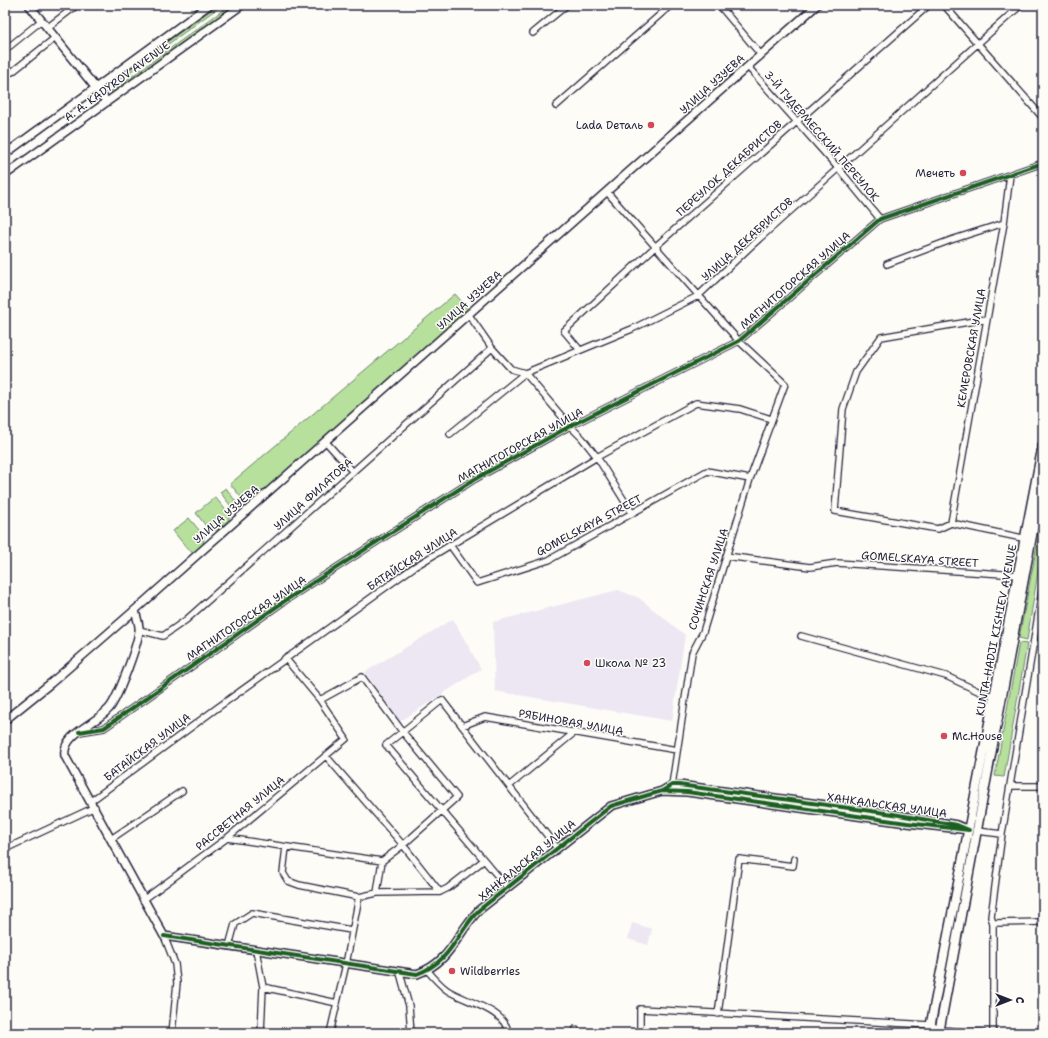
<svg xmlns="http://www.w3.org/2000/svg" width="1048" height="1038" font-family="'Shantell Sans',sans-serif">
<rect width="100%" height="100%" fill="#fdfcf7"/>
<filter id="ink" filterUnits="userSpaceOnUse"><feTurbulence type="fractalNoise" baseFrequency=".025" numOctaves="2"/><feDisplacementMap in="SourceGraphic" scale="8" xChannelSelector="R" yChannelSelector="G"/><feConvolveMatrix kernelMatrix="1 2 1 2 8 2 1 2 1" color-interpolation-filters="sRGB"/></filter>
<g filter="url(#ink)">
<path fill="#ece7f2" d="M618 590 639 598 685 635 672 721 495 691 493 622Z
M453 619 481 669 399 722 365 672Z
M632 923 652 929 648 945 628 939Z"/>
<path fill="#b7e09c" stroke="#6c816c" d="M218 5H222L108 88 106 86Z
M230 5H235L112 94 110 92Z
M455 294 469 310 255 501 246 503 230 484Z
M226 488 239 506 234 510 220 492Z
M215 497 229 514V520L217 530H209L196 513Z
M1043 514V541L1027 640 1019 638Z
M189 518 204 536 203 546 194 554 187 548 173 531Z
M1019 643 1027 644 1004 777 995 776Z"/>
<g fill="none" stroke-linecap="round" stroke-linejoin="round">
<g stroke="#22223b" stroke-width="8">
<path id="street" d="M719 5 761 55
M944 5 1043 118
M47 28 77 5
M533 33 567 5
M5 50 41 21
M748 67 839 169 880 219
M5 68 7 71 12 72 55 38
M556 106 671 5
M607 192 739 341 785 384 750 479 703 632 692 653 672 785
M887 264 951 240 1004 223
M469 315 492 348 511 369 525 373 570 426 582 438 597 457 632 513
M986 319 881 337 856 372 843 409 835 511 938 529 951 523 1027 539
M580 350 564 331 656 246 929 5
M450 434 525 373 632 329 698 296 750 247 1021 5
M326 442 353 472
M951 523 1004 223 1010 175
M450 545 477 583 549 560 707 471 750 479
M726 556 810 567 837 563 1018 575
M1043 585 1002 834 991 917 993 923 1043 922
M139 630 163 636 186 620 492 348
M801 636 946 676 980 692 994 696 995 698
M1034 644H1043
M320 700 362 677 402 731 457 797 403 845 382 861 377 893
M462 726 485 717 677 750
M79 732 104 728 286 600 475 479 570 426 739 341 880 219 1043 163
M326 756 403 845 440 892
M509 786 575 732
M1010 786H1043
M91 801 217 708 414 567 597 457 696 403 740 409 771 419
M977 831 1002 834
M227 838 382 861
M111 839 182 791
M286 847 283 873 288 881 299 885 359 897 377 893 440 892 448 888 484 860
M5 849 95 807
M507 887 386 745 442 700 557 848
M143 900 227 838 346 739 320 700 285 658
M164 936 175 964 177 983 172 1033
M229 946 235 924 252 913 351 930
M256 950 263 987 261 1033
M427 970C433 977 440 985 447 990 463 1001 507 1010 508 1033
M400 973 409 1006 411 1033
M263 987 337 1003
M718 1014 739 859 793 866 794 859
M576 1029V1033
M330 1033 346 964 359 897
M640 1033V1009L931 1025 940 1030 983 1033
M993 1033V923"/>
</g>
<g stroke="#22223b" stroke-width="10">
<path id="secondary" d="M29 5 107 102
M5 154 209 5
M5 175 242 5
M135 610C136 616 140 625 139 631 137 647 120 692 111 706 101 722 61 733 65 756L164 936 417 974C452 961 455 935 479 910L611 806 662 791 687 792 907 823 969 830 957 825 893 814 679 785H672L662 791
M5 720 51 683 135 610 817 5"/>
</g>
<g stroke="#22223b" stroke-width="11">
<path id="primary" d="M929 1033 1043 444
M939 1033 1043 477"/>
</g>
<use href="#street" stroke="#fdfcf7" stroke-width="5.5"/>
<use href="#secondary" stroke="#fdfcf7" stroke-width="7"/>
<use href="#primary" stroke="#fdfcf7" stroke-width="8"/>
<g stroke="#fdfcf7" stroke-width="6">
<path id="cycleway" d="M79 732 104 728 286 600 475 479 570 426 739 341 880 219 1043 163
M164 936 417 974C452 961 455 935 479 910L611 806 662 791 687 792 907 823 969 830 957 825 893 814 679 785H672L662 791"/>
</g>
<use href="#cycleway" stroke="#1b5e20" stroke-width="4"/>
</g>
</g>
<g fill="#d1495b" stroke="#fdfcf7" stroke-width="1.5">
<circle cx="651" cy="125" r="4"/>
<circle cx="963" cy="173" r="4"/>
<circle cx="587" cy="663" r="4"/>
<circle cx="944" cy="736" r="4"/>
<circle cx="452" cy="971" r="4"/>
</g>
<g text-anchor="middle" stroke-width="3" stroke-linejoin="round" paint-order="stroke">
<g font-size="11" fill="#22223b" stroke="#fdfcf7">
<text transform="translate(117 81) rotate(-36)" y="4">A. A. KADYROV AVENUE</text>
<text transform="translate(712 84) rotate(-42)" y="4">УЛИЦА УЗУЕВА</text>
<text transform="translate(822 136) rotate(49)" y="4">3-Й ГУДЕРМЕССКИЙ ПЕРЕУЛОК</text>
<text transform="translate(729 168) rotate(-42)" y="4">ПЕРЕУЛОК ДЕКАБРИСТОВ</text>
<text transform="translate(747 239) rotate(-42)" y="4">УЛИЦА ДЕКАБРИСТОВ</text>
<text transform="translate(795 280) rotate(-41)" y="4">МАГНИТОГОРСКАЯ УЛИЦА</text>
<text transform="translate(469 300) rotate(-42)" y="4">УЛИЦА УЗУЕВА</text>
<text transform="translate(971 348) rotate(-80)" y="4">КЕМЕРОВСКАЯ УЛИЦА</text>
<text transform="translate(520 445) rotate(-29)" y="4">МАГНИТОГОРСКАЯ УЛИЦА</text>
<text transform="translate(313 494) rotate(-42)" y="4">УЛИЦА ФИЛАТОВА</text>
<text transform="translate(226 514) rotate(-41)" y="4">УЛИЦА УЗУЕВА</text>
<text transform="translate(589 525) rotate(-28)" y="4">GOMELSKAYA STREET</text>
<text transform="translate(412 559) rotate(-33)" y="4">БАТАЙСКАЯ УЛИЦА</text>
<text transform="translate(920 559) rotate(4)" y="4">GOMELSKAYA STREET</text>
<text transform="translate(708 579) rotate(-72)" y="4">СОЧИНСКАЯ УЛИЦА</text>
<text transform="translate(246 618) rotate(-34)" y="4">МАГНИТОГОРСКАЯ УЛИЦА</text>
<text transform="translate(996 630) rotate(-79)" y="4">KUNTA-HADJI KISHIEV AVENUE</text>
<text transform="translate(571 722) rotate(10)" y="4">РЯБИНОВАЯ УЛИЦА</text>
<text transform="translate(147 747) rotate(-37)" y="4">БАТАЙСКАЯ УЛИЦА</text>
<text transform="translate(887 805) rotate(8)" y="4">ХАНКАЛЬСКАЯ УЛИЦА</text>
<text transform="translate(240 813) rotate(-39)" y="4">РАССВЕТНАЯ УЛИЦА</text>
<text transform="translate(527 860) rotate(-39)" y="4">ХАНКАЛЬСКАЯ УЛИЦА</text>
</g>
<g font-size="11" fill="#22223b" stroke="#fdfcf7" text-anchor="start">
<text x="643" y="129" text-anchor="end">Lada Dеталь</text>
<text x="955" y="177" text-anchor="end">Мечеть</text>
<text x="595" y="667">Школа № 23</text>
<text x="952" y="740">Mc.House</text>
<text x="460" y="975">Wildberries</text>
</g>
</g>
<rect width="1048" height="1038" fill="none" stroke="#fdfcf7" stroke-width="20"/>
<rect x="10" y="10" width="1028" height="1018" fill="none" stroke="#22223b" stroke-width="1.5" filter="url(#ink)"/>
<g transform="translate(1010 1000) rotate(90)" stroke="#fdfcf7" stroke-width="3" paint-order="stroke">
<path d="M0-3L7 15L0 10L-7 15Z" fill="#22223b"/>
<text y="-6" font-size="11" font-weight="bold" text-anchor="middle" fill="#22223b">С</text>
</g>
</svg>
